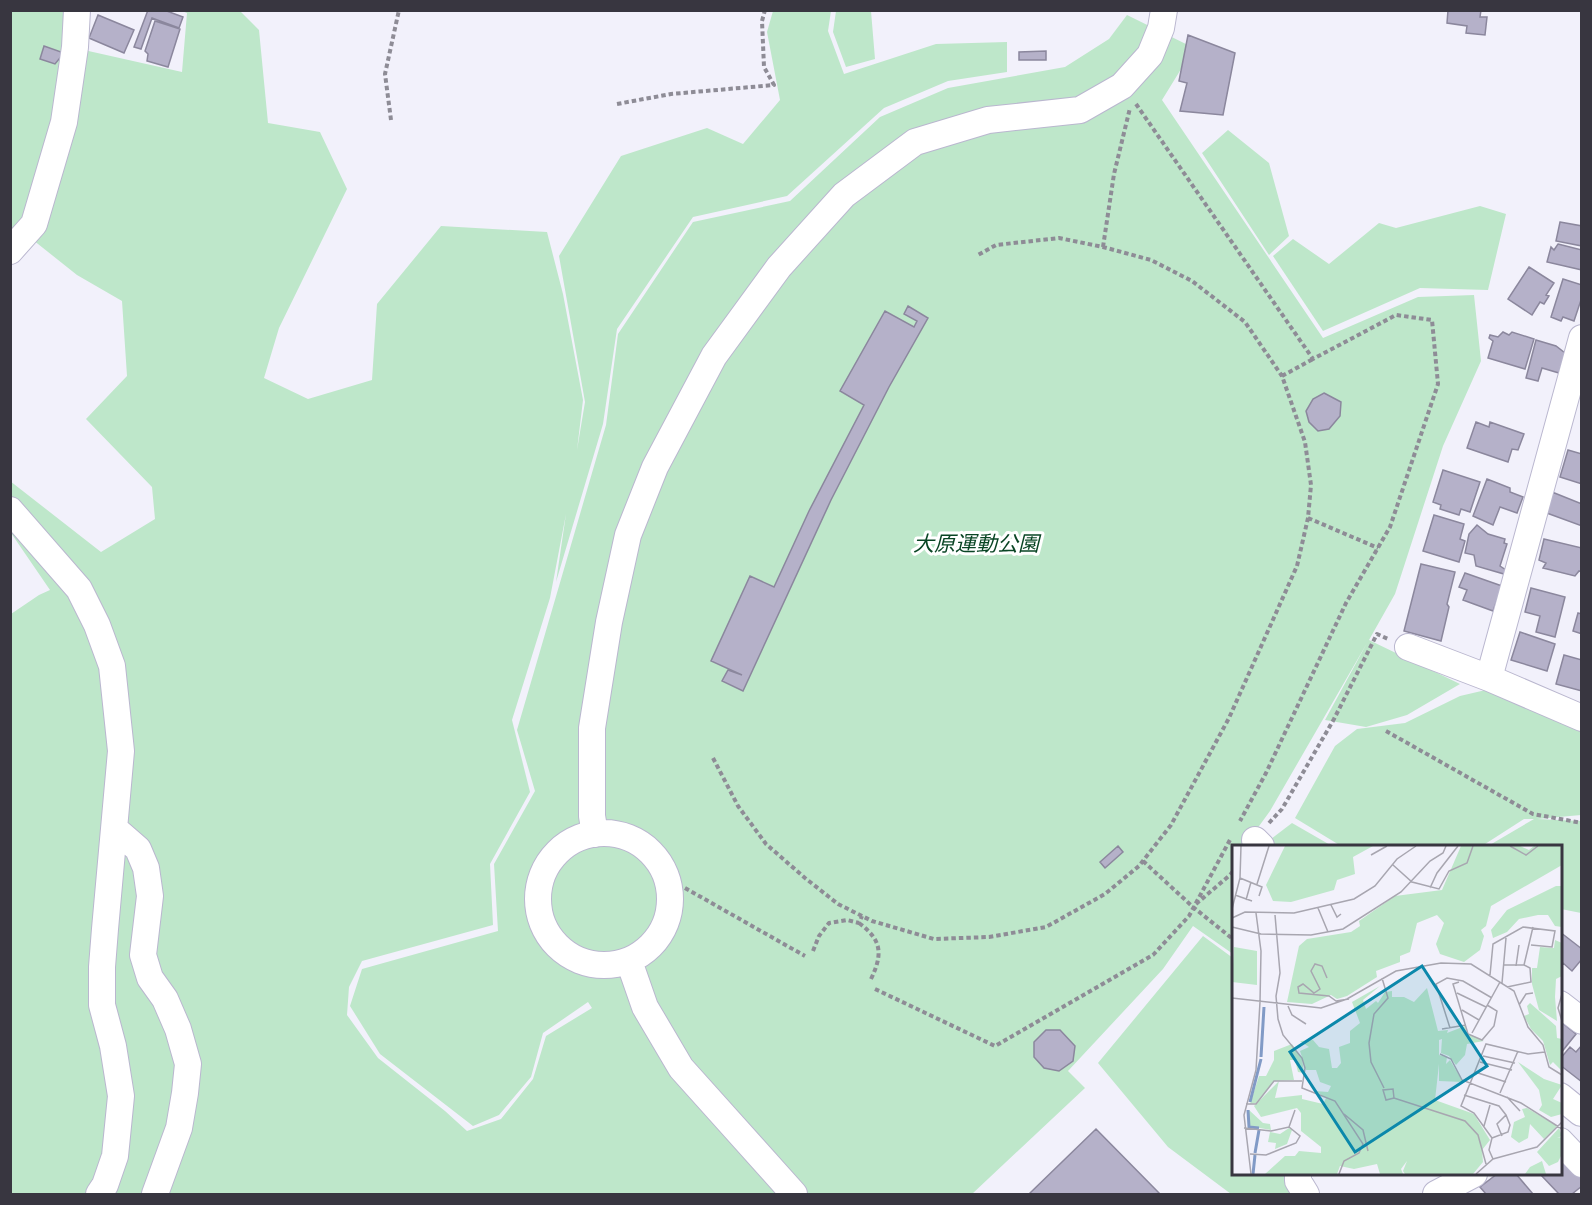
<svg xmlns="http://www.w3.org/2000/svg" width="1592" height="1205" font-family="'Crimson Pro','Noto Sans JP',serif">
<rect width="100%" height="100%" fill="#f2f1fb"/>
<path fill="#bee7ca" d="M11 11H72L59 121 31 223 11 246Z
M182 11H240L259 30 268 123 320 132 347 189 279 328 264 378 308 399 372 380 377 304 441 226 547 232 563 294 583 400 577 450 585 402 559 256 621 156 707 128 743 144 780 100 767 32 773 11H831L828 31 844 74 936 44 1007 42V72L948 81 884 108 787 196 693 217 617 329 603 424 556 582 566 514 550 598 512 720 530 792 490 864 493 925 362 961 349 987 347 1015 378 1058 445 1111 467 1131 501 1119 533 1079 546 1036 592 1008 588 1002 543 1033 531 1077 499 1115 473 1126 380 1054 350 1006 362 969 498 931 494 864 535 791 517 730 606 425 618 334 693 222 790 201 880 117 948 88 1065 67 1109 39 1127 15 1194 48 1162 100 1323 338 1418 297 1474 295 1481 361 1443 446 1395 594 1369 640 1460 684 1407 715 1366 727 1325 720 1367 643 1270 811 1246 844 1247 846H1234L1233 954 1193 926 1163 969 1068 1071 1085 1088 972 1194H11V614L39 595 50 590 11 533 10 481 101 552 155 519 152 487 86 419 127 376 122 301 77 275 33 240 84 50 182 72 187 13Z
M836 11H871L875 59 846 67 833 32Z
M1228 130 1269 163 1289 236 1269 255 1202 153Z
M1480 206 1506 214 1488 290 1420 288 1323 331 1273 256 1293 239 1329 264 1379 223 1396 228Z
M1490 689 1581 726V815L1537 819 1581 821V913L1561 909 1560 846H1488L1534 819H1524L1482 846H1341L1295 818 1335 746 1357 729 1405 723 1460 696Z
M1292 823 1332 846H1277L1271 839Z
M1203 936 1233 958 1234 1174H1288L1293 1194H1231L1168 1147 1098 1063Z"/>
<path fill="#b5b1c9" stroke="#8b879d" stroke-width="1.5" d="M148 10H164L183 17 179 28 152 18 141 49 134 47Z
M1448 10H1481L1480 17H1487L1485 35 1466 33 1467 26 1447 23Z
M98 15 134 30 124 53 89 38Z
M155 21 180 29 168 67 147 61 148 54 145 51Z
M1188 35 1235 53 1223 115 1180 111 1187 83 1179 81Z
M44 46 64 53 55 64 40 59Z
M1046 51V60H1019V52Z
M1560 222 1582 226V246L1556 241Z
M1558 244 1582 250V270L1547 262 1551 247 1554 250Z
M1529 267 1554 283 1546 295 1549 296 1544 304 1540 302 1532 315 1508 299Z
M1563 279 1582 285V297L1574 321 1563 317 1561 321 1551 317Z
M908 306 928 318 889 387 831 500 743 691 722 681 728 670 742 675 711 661 750 576 774 587 809 511 864 405 840 391 885 311 914 327 917 321 904 314Z
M1503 332 1509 335 1512 332 1534 339 1525 369 1488 358 1493 341 1489 338 1490 335 1498 337Z
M1536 340 1556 346 1565 353 1559 373 1542 368 1538 381 1526 378Z
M1324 393 1341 402 1340 416 1329 429 1318 431 1309 422 1306 411 1313 399Z
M1476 422 1489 427 1490 422 1524 434 1518 450 1512 449 1508 462 1467 448Z
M1568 450 1582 454V484L1560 477Z
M1443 470 1480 482 1470 512 1461 509 1459 515 1440 509 1441 505 1433 502Z
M1487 479 1510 488V492L1523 497 1517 513 1500 507 1493 525 1473 516Z
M1552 492 1582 504V526L1544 512Z
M1434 515 1464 524 1460 539 1465 541 1459 562 1423 551Z
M1477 525 1488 534 1505 539 1504 543 1507 544 1500 566 1506 570 1504 574 1476 566 1474 555 1465 553 1469 534Z
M1544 539 1582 548V572L1579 571 1575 576 1543 568 1546 563 1539 560Z
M1421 564 1455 572 1447 604 1449 607 1441 641 1404 631Z
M1465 573 1502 586 1493 611 1463 600 1467 590 1459 587Z
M1531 588 1565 597 1555 637 1536 632 1540 616 1525 612Z
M1578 613 1582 614V634L1573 631Z
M1520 632 1555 644 1547 671 1511 660Z
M1564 655 1582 660V691L1556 684Z
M1118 846 1123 852 1105 868 1100 862Z
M1560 932 1582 949V959L1572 971 1563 963 1560 967Z
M1560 1021 1576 1034 1560 1054Z
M1046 1030H1060L1075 1046 1073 1061 1059 1071 1044 1068 1034 1057V1042Z
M1582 1045V1082L1560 1065V1059L1570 1047 1576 1052Z
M1096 1129 1160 1194H1029Z
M1560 1146 1582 1169V1186L1572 1194H1559L1540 1174H1560Z
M1497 1174H1516L1533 1194H1486L1480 1187Z"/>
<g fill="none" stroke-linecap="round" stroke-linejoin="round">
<g stroke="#bab7cf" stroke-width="28">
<path id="minor" d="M10 251 34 224 64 122 75 47 77 10
M10 510 79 589 97 625 112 666 121 751 105 929 102 967V1005L113 1046 121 1096 115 1156 105 1185 99 1194
M1408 647 1489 678 1582 718
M1489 678 1582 338
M115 829 138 849 146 868 150 896 143 955 150 978 165 999 178 1029 188 1064 185 1093 179 1128 155 1194
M538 899a66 66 0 1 1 132 0a66 66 0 1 1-132 0Z
M595 834 592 816V728L609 622 628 535 655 467 714 356 779 267 844 195 915 142 988 120 1080 110 1122 86 1150 55 1161 28 1164 10
M1255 840 1261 846
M629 961 645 1007 681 1068 794 1194
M1560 1004 1582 1021
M1560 1096 1581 1113
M1560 1141 1582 1164
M1298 1174V1181L1306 1194
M1436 1194 1474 1174"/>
</g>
<path stroke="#8e8c96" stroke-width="4" stroke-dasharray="4.5 3" stroke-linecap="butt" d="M617 104 671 94 774 85 764 67 762 21 765 10
M1136 104 1313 359 1396 315 1432 320 1438 384 1390 527 1346 603 1266 773 1240 821
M391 120 385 74 399 10
M1103 247 1114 174 1130 108
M1282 376 1313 359
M1308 518 1378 548
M1386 731 1533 814 1582 823
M713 758 738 806 766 844 805 878 838 904 872 921 934 939 989 937 1046 927 1105 894 1139 866 1171 825 1229 718 1297 566 1308 518 1311 485 1305 442 1282 376 1245 322 1192 281 1151 260 1103 247 1059 238 996 245 978 255
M1269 823 1282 809 1334 719 1377 634 1388 639
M1143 861 1193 907 1234 940
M685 888 805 956
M1196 904 1230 875 1234 870
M859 923C882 940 883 954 871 979
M813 951 819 936 829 923 847 920 859 923 862 916
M875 989 995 1046 1153 955 1189 916 1231 838"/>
<use href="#minor" stroke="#fff" stroke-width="26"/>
</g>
<g text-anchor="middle" stroke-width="6" stroke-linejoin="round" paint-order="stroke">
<g font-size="21" font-style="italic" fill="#094524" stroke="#fff">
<text x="976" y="551">大原運動公園</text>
</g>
</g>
<g transform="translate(1232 845)">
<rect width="330" height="330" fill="#f2f1fb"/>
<path d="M53 1H141L121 12 123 29 105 35 102 45 59 57 41 56 34 40ZM229 1H288L297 5 302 1H330V20L259 61 254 81 249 85 252 91 248 105 232 117 208 109 204 99 212 78 205 70 185 78 178 107 168 111V117L144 126 145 132 115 151 105 154 99 150 80 159 55 157 67 101 75 94 119 87 128 81 127 76 163 51 210 45ZM324 41H330V82L323 81 316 70H306L287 74 275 87 261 93 259 85 275 65ZM323 95 330 98V131L324 134 323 152 325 176 307 165 300 139V123H305L308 102 322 103ZM2 102 25 106V140L0 137ZM148 141 131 155 134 164 144 156 146 158 153 147 160 146V152H172L182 157 195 143 206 186 216 185 215 188 233 181 235 188 252 196 235 199 233 210 224 220 217 211 209 208 210 194 207 195V210L215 212 214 219 218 215 231 237 207 236V219L203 255 242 269 258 295 250 305 251 317 241 329H173L171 326 175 316 169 324 171 329H148L145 319 122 324 108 321 105 329H33L53 311H63L67 306 89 308V302L69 286V268L65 263 29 272 22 261 47 236 43 253 70 250V254L91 259 94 253 83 246 96 247 99 241 88 237 84 225H74L68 206 77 202 68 196 81 195 87 202 97 204 100 223H105L109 218 107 202 118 198V186L128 178 120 157ZM298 158 324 181 325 193 330 194V226L321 217 318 220 311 196 299 184 292 171 297 169 295 161ZM60 199 70 213 72 228 66 227 63 215H58L62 235 42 236 24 258 18 259 27 231H34L42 215V206ZM286 217 312 234 330 240 321 254 330 258V269L319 272 307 265 310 260 307 245ZM295 263 325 281 312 294 298 279 296 293 287 298 279 292 282 277 293 272 290 264ZM17 265 31 278 38 279 39 285 17 281ZM57 283 60 285 55 299 43 304 44 298 36 297 38 287 48 289ZM327 283 330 291 325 293 330 292V309L326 317 317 321 305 307ZM310 316 314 329H293L298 322Z" fill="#bee7ca"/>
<path fill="none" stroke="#819ac6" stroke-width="3" d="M29 212 32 162M18 257 29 214M16 265 17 282 27 283M23 308 27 285M21 329 23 310"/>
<path fill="none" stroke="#a8a6b0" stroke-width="1.5" d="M278 1 294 10 306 1M139 10 155 1M161 20 180 37 207 44 217 26 235 18 241 1M8 33 30 42 27 51M25 39 37 1M198 43 205 28 226 1M3 50 20 56M14 55 19 37M99 60 105 72 109 69M86 63 96 87M0 64 8 33 9 1M43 70 48 128 44 151 46 174 51 190 70 213 73 223 70 243 103 256 131 299 127 308 112 316 107 329M0 73 13 67 62 68 122 54 143 41 165 14 184 1M0 82 29 89 79 90 111 84 169 47 198 16 211 8 214 1M272 120H292M292 120 301 82M284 121 287 100M258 130 261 99 291 82 323 86 320 102 299 100M95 133 90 121 83 119 79 126 88 144 82 148 71 139 66 142 67 148 97 151 104 156 117 154M150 133 156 153 142 169 137 198 139 217 152 243M227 137 221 139 236 189 250 195 262 181 265 166 255 160M270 138 274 93M275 142 299 137 298 123 292 120M225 148 254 162M330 149 326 163 330 176M0 153 89 163 115 154 164 126 209 118 239 119 282 146 296 182 311 200 317 222 330 230M287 160 294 149 301 148M56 161 60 170 74 179M230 165 247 175M218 183 204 139 215 133 231 136 260 153M210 184 234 180M240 188 268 137M208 209 219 214 230 235 289 258 330 284M251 211 283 218M248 217 280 225M243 227 274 237M268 248 286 206M232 250 267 261 274 270 278 280 276 287 260 293M275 252 288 266M162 253 161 244 151 245 154 255 162 253 233 276 246 290 254 319M14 259H24L42 236H70M112 269 131 285 136 306M252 281 258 260M57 282 63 265M12 283 39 286 57 282 68 291 64 298 34 310 18 309M270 291 265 279 274 270M261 314 257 305 260 293 242 268 229 261 254 199 296 209 313 207M19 329 12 270 24 225 28 157 29 106 24 68M244 329 261 314 305 302 330 277"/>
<path fill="#0b88ab" fill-opacity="0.15" stroke="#0b88ab" stroke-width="3" d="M190 121 255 221 123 307 58 207Z"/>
<rect width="330" height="330" fill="none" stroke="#383640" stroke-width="3"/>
</g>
<rect width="1592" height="1205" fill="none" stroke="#383640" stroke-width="24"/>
</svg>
